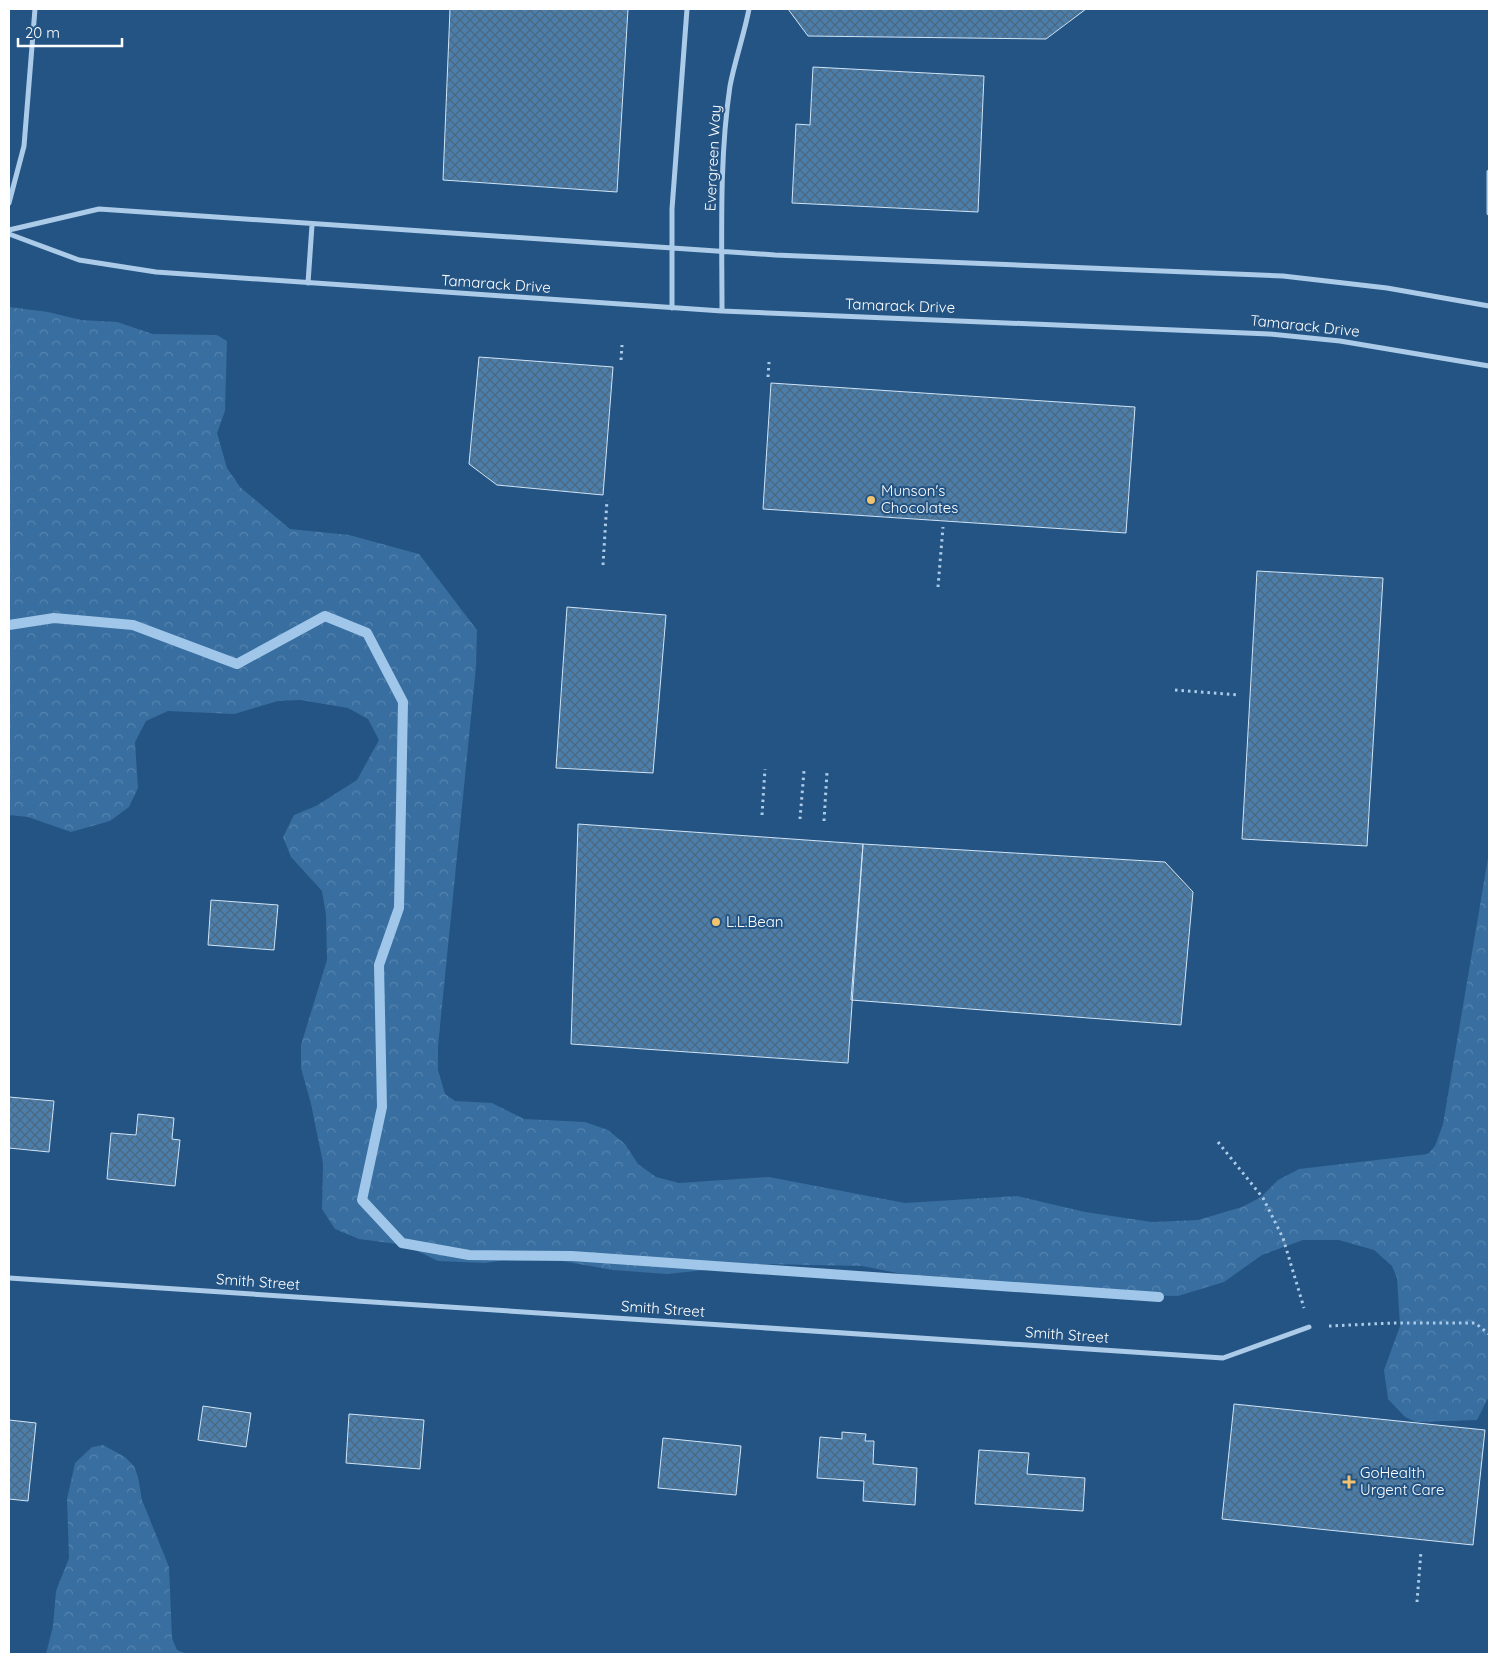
<svg xmlns="http://www.w3.org/2000/svg" width="1498" height="1663" font-family="Quicksand,sans-serif">
<defs>
<pattern id="forest-crowns" width="20" height="18" patternUnits="userSpaceOnUse" patternTransform="scale(1.25)"><rect width="20" height="18" fill="#386ea0"/><path d="M2 6a3 3 0 1 1 6 0M12 15a3 3 0 1 1 6 0" fill="none" stroke="#5684ae"/></pattern>
<pattern id="building-cross-hatch" width="8" height="8" patternUnits="userSpaceOnUse" patternTransform="scale(1.25)"><rect width="8" height="8" fill="#4c7eab"/><path d="M0 0l8 8M0 8l8-8" fill="none" stroke="#4c6880"/></pattern>
</defs>
<rect width="100%" height="100%" fill="#245483"/>
<path fill="url(#forest-crowns)" d="M9 307 48 312 81 320 117 322 153 334 217 335 227 341 225 411 217 433 227 468 240 487 290 529 349 535 419 554 477 630 476 667 438 1046V1070L445 1094 455 1101 492 1103 524 1119 585 1122 608 1130 625 1144 638 1164 656 1177 679 1183 769 1177 905 1203 1017 1196 1085 1212 1152 1222 1198 1220 1242 1207 1261 1197 1278 1180 1299 1169 1428 1154 1435 1146 1443 1124 1489 852V1396L1477 1420 1416 1422 1405 1417 1388 1399 1384 1370 1400 1326 1397 1278 1392 1266 1374 1250 1339 1240H1303L1262 1255 1224 1282 1178 1296 1131 1295 1058 1287 958 1285 862 1266 763 1264 667 1274 613 1270 533 1256 485 1263 438 1261 405 1245 359 1239 335 1229 322 1209 323 1163 311 1104 301 1068V1045L327 960 326 915 322 891 291 857 283 837 294 815 316 806 357 780 379 740 368 719 348 708 300 700 278 701 234 714 168 711 146 721 135 742 138 788 129 807 110 821 71 832 28 817 9 815Z
M103 1445 125 1457 134 1466 138 1477 142 1500 169 1567 172 1638 177 1650 187 1654H46L53 1626 56 1591 69 1558 67 1499 75 1463 92 1447Z"/>
<g fill="none" stroke-linecap="round" stroke-linejoin="round">
<path stroke="#a0c7e9" stroke-width="10" d="M9 625 54 618 133 625 237 664 325 616 367 633 403 702 399 908 379 965 382 1107 362 1200 402 1243 469 1255 572 1256 1159 1297"/>
</g>
<path fill="url(#building-cross-hatch)" stroke="#d0e4f6" d="M450 9H628L617 192 443 180Z
M788 9H1086L1046 39 808 36Z
M813 67 984 76 978 212 792 203 796 124 810 125Z
M479 357 613 367 603 495 497 485 469 464Z
M771 383 1135 407 1126 533 763 509Z
M1257 571 1383 578 1367 846 1242 839Z
M567 607 666 615 653 773 556 768Z
M578 824 863 844 848 1063 571 1044Z
M863 844 1165 862 1193 892 1181 1025 851 1000Z
M211 900 278 905 274 950 208 945Z
M9 1097 54 1101 49 1152 9 1148Z
M138 1114 174 1118 172 1139 180 1140 175 1186 107 1179 111 1133 136 1135Z
M1234 1404 1485 1430 1473 1545 1222 1519Z
M203 1406 251 1413 246 1447 198 1440Z
M349 1414 424 1420 420 1469 346 1463Z
M9 1420 36 1423 28 1501 9 1499Z
M842 1432 866 1434 865 1441H874L873 1464 917 1468 915 1505 863 1501 864 1481 817 1478 820 1437 842 1439Z
M663 1438 741 1446 736 1495 658 1488Z
M979 1450 1029 1453 1027 1474 1085 1478 1083 1511 975 1504Z"/>
<g fill="none" stroke-linecap="round" stroke-linejoin="round">
<path stroke="#accbe8" stroke-width="3" stroke-dasharray="2.5 4" stroke-linecap="butt" d="M621 360 622 345
M768 377 769 362
M603 565 607 500
M938 587 943 527
M1175 690 1239 695
M762 815 765 769
M800 819 804 771
M824 821 827 772
M1218 1142 1263 1198 1283 1238 1304 1308
M1329 1326 1393 1323H1475L1489 1334
M1417 1602 1421 1551"/>
<path stroke="#accbe8" stroke-width="5" d="M1489 172V213
M9 203 24 146 35 9
M9 230 99 209 775 255 1283 276 1387 288 1489 306
M9 234 79 260 156 272 722 311 1269 334 1340 341 1489 366
M308 283 312 225
M672 308V209L687 9
M722 311C722 237 719 160 730 86 735 60 744 35 749 9
M9 1278 1223 1358 1309 1327"/>
</g>
<g fill="#f3c36f" stroke="#245483" stroke-width="2">
<circle cx="871" cy="500" r="5"/>
<circle cx="716" cy="922" r="5"/>
<path d="M1346.5 1474.5h5v5h5v5h-5v5h-5v-5h-5v-5h5z"/>
</g>
<g text-anchor="middle" stroke-width="4" stroke-linejoin="round" paint-order="stroke">
<g font-size="15" fill="#fff" stroke="#245483">
<text transform="translate(713 158) rotate(-87)" y="5">Evergreen Way</text>
<text transform="translate(496 284) rotate(4)" y="5">Tamarack Drive</text>
<text transform="translate(900 306) rotate(2)" y="5">Tamarack Drive</text>
<text transform="translate(1305 326) rotate(6)" y="5">Tamarack Drive</text>
<text transform="translate(258 1282) rotate(4)" y="5">Smith Street</text>
<text transform="translate(663 1309) rotate(4)" y="5">Smith Street</text>
<text transform="translate(1067 1335) rotate(4)" y="5">Smith Street</text>
</g>
<g font-size="15" fill="#fff" stroke="#245483" text-anchor="start">
<text x="881" y="496">Munson's<tspan x="881" dy="17">Chocolates</tspan></text>
<text x="726" y="927">L.L.Bean</text>
<text x="1360" y="1478">GoHealth<tspan x="1360" dy="17">Urgent Care</tspan></text>
</g>
</g>
<rect width="1498" height="1663" fill="none" stroke="#ffffff" stroke-width="20"/>
<path d="M18 38v8h104v-8" fill="none" stroke="#ffffff" stroke-width="2.5"/>
<text x="25" y="38" font-size="15" fill="#ffffff" stroke="#245483" stroke-width="4" paint-order="stroke">20 m</text>
</svg>
